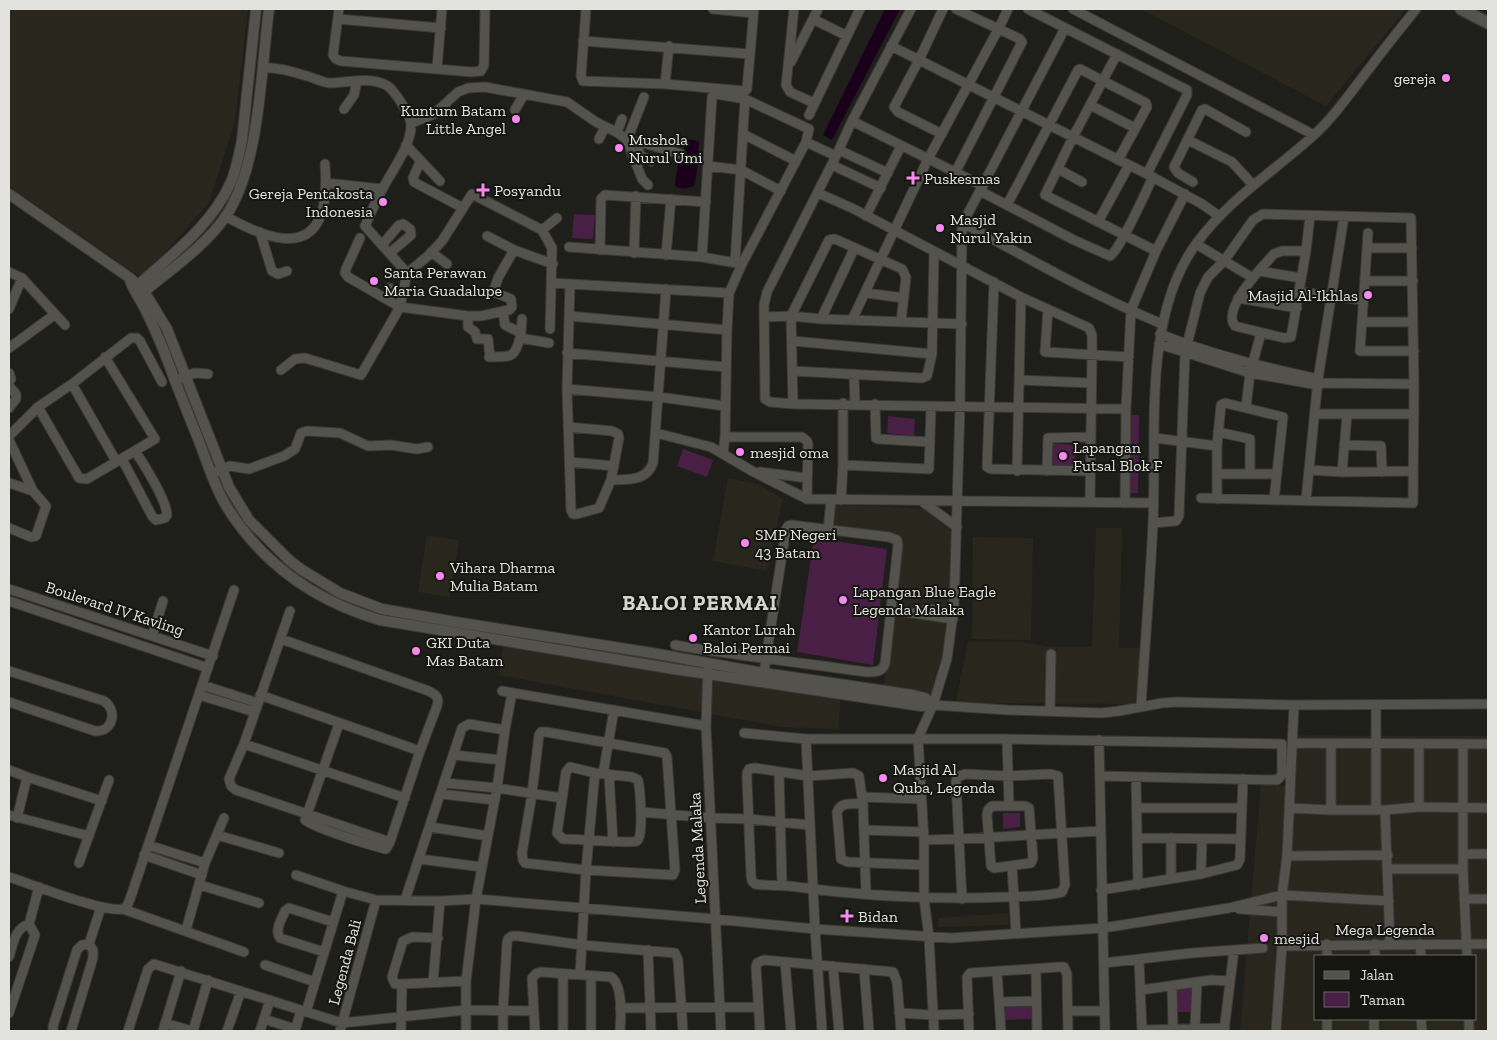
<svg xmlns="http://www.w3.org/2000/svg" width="1497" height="1040" font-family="'Zilla Slab',serif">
<rect width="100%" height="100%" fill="#1e1e1a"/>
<path fill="#29271d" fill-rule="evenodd" d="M9 9H248L235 121 209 203 142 278 9 186Z
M1141 9H1406L1326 106Z
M728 478 758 484 783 499 767 571 713 561Z
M835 504 927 509 948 525 952 534 949 606 945 650 940 670 929 702 883 695 902 546 901 540 833 528Z
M1096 528H1122L1119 648H1143L1140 704 975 703 956 701 968 642H1021L1053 647H1092Z
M427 535 459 540 450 597 418 592Z
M973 537 1033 538 1031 640 972 639Z
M504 642 840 699 839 729 782 727 499 675Z
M1288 735 1488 736V1031H1240L1261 784 1285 786ZM1316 956H1476V1019H1316Z
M1008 913 1009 925 939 927 938 918Z"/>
<path fill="#491f46" d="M574 214 595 215 593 239 572 238Z
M1130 415H1139L1138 493H1129Z
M888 416 915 419 914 436 887 433Z
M1050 443 1075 445 1076 468 1050 466Z
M683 449 713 460 707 477 677 466Z
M814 538 887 549 873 665 797 652Z
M1003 813H1020V827L1003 829Z
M1193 987 1191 1012H1176L1175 990Z
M1031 1004 1032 1019 1003 1020 1002 1006Z"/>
<path fill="#1b001b" d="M885 9H900L832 140 823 135Z
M688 139 697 141 699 143 697 173 694 186 683 189 675 186C676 169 681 155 688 139Z"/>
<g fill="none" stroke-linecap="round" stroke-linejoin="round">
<g stroke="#383835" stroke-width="11">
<path id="minor" d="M339 9 333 55 336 59 341 61 472 72 481 71 484 65 485 9
M586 9 581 76 583 81 665 84 745 91 747 89 754 9
M713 9 753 13
M794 9 786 85 790 92 814 103
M911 9 852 121 836 156 767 292 764 305 765 399 770 402 793 404 1126 409
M1028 9 1187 90V95L1147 174
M1073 9 1314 135
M338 19 441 28
M813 19 847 36
M583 41 750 54
M891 46 1147 174 1202 204 1219 216
M1117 54 1073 137 1045 195 1156 251
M791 62 818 9
M263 68C278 67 293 72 307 76 314 78 322 82 329 83 347 83 369 76 386 85 394 89 412 117 411 126 411 145 392 171 383 188 376 200 371 213 365 226L407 273
M437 68 442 9
M665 84 669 46
M1090 105 1135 128
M344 109 354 95 357 81
M515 110 524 94
M809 115 860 9
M852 121 983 186
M412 123 434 114 458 92 468 88 485 87 567 102 596 122 618 133 627 140 642 179 648 185
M617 132 622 119
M743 134 796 161
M942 134 898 112 894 107 919 60 943 9
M599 139 605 127
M627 140 644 97
M1188 140 1232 162 1253 185
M627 141 640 142 681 154
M806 142 836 156
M406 145 440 181
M839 150 888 173
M639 151V155L651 161
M420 162 413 178 414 182 463 208
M832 165 881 188
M708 166 741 170 781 191
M1058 169 1082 182
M955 173 1022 42 1020 39 956 9
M1193 182 1178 173 1174 167 1202 110 1205 109 1246 132
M326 183 382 189
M980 191 1074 240 1110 256C1120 250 1146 191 1153 177
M818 193 854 209 1021 297 1089 328 1092 335V355L1090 501
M1007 205 1078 70 1080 69 1146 103 1147 107 1118 160
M225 216C259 235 314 261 324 203 326 190 326 177 325 164
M866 216 901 146
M1098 222 1129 165
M963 223C1029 259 1093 295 1162 324
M542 230 557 218
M260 232 272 271 278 274 287 271
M1368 233 1360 351H1414
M487 236 514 250 553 264
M360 238 346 269 345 273 348 277 400 307 468 316V327L475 332 477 339H488L490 357
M1196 244 1253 278
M382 245 399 225 403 224 410 229 411 235 390 253
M569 247 702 257 742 264
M1367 248H1412
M600 250 601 199 605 195 706 202
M1306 251H1282L1274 254C1263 266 1221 309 1235 326L1284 338 1291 337 1306 251 1310 216
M431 252 447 264
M634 253 636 196
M666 255 671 199
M702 257 712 97 716 94 745 99 809 129 806 142 742 264 729 293 727 330 725 437 723 453
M735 263 745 99
M1259 271 1301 278
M9 272 22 278 65 325
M1365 281H1413
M994 282 987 467 991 469 1091 471
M552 283 729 293
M389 288 402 292
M1299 292 1363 300
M866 293 904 298
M1238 298 1297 308
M9 309 22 278
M1048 309 1045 352 1129 357
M503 311 505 325 521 333 522 319
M468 316H481L509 310 512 307 511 299 496 293 494 290 498 278 514 250
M569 316 727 330
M764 317 791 316 821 319 962 324
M821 319 854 249
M852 320 928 159 999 28 1008 9
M1362 322H1413
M521 333 520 338 549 343
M1160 334C1212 355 1264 367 1318 379
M793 341 932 354
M1159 344 1250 373 1318 385 1323 383 1414 384
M9 348 54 315
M567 353 726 367
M489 357C510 356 514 360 520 338
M281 370 295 359 305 358 361 375 400 307 407 273 428 256 442 241 472 194 542 230 552 248 550 329
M793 371 922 378 927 376 932 354 934 253
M9 373 11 379 9 382
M854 374 855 404
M179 379 195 373 208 374
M1019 380 1091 383
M72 384 116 461
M9 386 16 394V399L9 408
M567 389 659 397 725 406
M793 404 791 316 829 240 835 239 902 269 906 277 901 322
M875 404 876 438 878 439 930 442
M38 407 79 478 87 479 155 439 105 357
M1246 407 1250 373 1261 333
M1316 414H1414
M568 427 612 431 618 434 619 438 611 480 599 508 577 514H573L571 510 567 389 570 284
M1218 432 1250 439V473
M656 433 711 447 752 471 807 499 1153 503
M9 436 38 407 72 384 131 338H137L140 341 162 382
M725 437H802L807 441 808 444 807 499
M1155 438 1217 446
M9 440 33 491 46 506 36 536 31 537 9 528
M1344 445 1381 446 1382 472
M122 459 152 516 156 520 165 518 167 515C167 501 144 464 135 451
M570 462 614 466
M843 465 929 469 931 407
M1310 470 1342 472 1413 471
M1017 471 1021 297
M1047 471 1048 438 1091 437
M216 472 230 466 249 469 284 456 295 449 301 433 307 431 340 433 368 446 391 445 417 449 428 447
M760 472 807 478
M1342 472 1347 415
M1218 474H1277
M611 480C628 479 646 482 653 463L666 289
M9 483 33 491
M1217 499V446L1221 405 1225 403 1283 417 1274 500
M841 500 843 465V403
M1306 500 1318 379 1344 217
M923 502 957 527
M1125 503 1126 409 1131 310 1156 251 1185 194
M1153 523 1176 521 1179 516 1185 353 1200 293 1208 277 1224 261 1253 220 1263 214 1411 218 1414 384 1413 503 1201 498
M828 531 831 500
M9 589 213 656
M9 601 208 668
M926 609 953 612
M891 610 953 619
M290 611 244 744 229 779 231 786 236 790 390 842
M152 636 163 601
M281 639 426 690C435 694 440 696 437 706L420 751 390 842 386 849C372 846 314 828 305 820L339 724
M675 645C739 656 803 663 867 672 875 672 882 672 885 664L898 545 897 540 889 537 791 525 788 526 786 529 766 658 764 673
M708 667 706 726 721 1031
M9 671 104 701C118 711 113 732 95 731L9 702
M202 685 258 703
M502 691 706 726
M199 695 255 712
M260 695 420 751
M933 705 1008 710 1102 713 1119 711 1162 703 1177 702 1294 705 1488 704
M1141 706C1145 645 1150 584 1153 523 1157 435 1142 318 1196 244 1228 200 1274 171 1313 136 1336 115 1353 89 1372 65 1386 46 1401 28 1416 9
M1050 711 1051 654
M541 732H546L665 753 667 757 675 870 673 875 586 870 525 863 523 860 522 853 532 794 539 735Z
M744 733 806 739H1007L1282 744V775L1277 780 1100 776
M806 739 815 929 822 1031
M1007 739 1009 805
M1099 740 1105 1031
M1293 743 1488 744
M244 744 405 798
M1331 744V810
M1419 744V807
M1463 744V869L1467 956
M454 755 501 760
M570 767 595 773 632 777 638 780C640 788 644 838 637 841 631 844 575 839 563 839L557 833 566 772Z
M9 770 27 777 102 801
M779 772 782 885
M603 774 614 710
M609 774 613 842
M1136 777 1138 885
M445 783 497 788 562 798
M441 794 495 800
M862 797 921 799
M863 804C853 804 841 801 837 812L841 859 848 862 924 865
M992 806H1025L1029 808 1033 858 1031 863 994 868 991 866 987 815 988 810Z
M1137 808H1241
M1289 808 1331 810H1385L1419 807 1488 808
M1376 809V705
M1385 810 1390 944
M641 812 711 818 749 819 809 825
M9 815 89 836
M17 818 27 777
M430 827 488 836
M864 830 923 832
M217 835 279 853
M1138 838 1240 839
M1171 838V879
M924 840 960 839 1101 831
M148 845 205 863
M1463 854H1488
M144 855 202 875
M1287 856 1388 855
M419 859 482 867
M79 863 109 780
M1012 866 1016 934
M1388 869H1463
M1201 874 1202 839
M296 875 343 891 376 900 440 901 476 899 715 919 815 929 951 938 1103 928 1229 908 1282 895 1389 901
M9 877C31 884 104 913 123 909L244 952
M200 885 259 903
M1101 890 1201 874 1237 865 1240 859 1243 779
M866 894 863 804 859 776 853 773 808 776 755 768 749 769 747 773V779L751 876 752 881 755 884C766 886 778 885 789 886 861 896 933 900 1005 897 1023 896 1045 897 1062 892L1065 885 1058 776 1051 774 1008 776 965 774 957 777 956 782 962 899
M1464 899H1488
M405 900 462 728 469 724 505 730
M123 909 127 906 130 899 234 590
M1239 909 1282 912
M186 930 205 863 224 818
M438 938 412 937 403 941 392 977 395 984H402L466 981
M1420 944 1421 956
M1282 946 1488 944
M648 950 651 1031
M324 952 280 938C274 930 282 919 285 911L289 908 333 922
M1327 956V944
M1375 956V944
M9 957C13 944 15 928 29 924
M1139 960 1142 1031
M785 962 791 1031
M1104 963 1192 953 1263 948
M265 965 315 982
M833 966 839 1031
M864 969 869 1031
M1036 970 1037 1031
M997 972 1001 1031
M563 974V1031
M580 975 586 870 595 773
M591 976V1031
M433 982 440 901
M1172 986 1173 1029
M1141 990 1211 980 1230 981
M999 1002 1036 1001
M620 1008 758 1007
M1068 1011H1104
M306 1012 343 891
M9 1013 35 935 29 924 39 887
M899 1013 933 1015 969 1014
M264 1019 295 1029
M1421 1019 1422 1031
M1469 1019V1031
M165 1023 192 1031
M1195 1028 1197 982
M1142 1030 1225 1028
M53 1031V1026L77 950 82 945 89 944
M71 1031 93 958V950L89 944 101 907
M128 1031 148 969 154 964 342 1023 466 1010 534 1011
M163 1031 181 971
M193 1031 208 980
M227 1031 241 991
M260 1031 270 1000
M295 1031 301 1010
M340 1031 376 900
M401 1031 402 984
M466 1031V981L476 899 497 788 505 730 512 693
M503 1031V1010L507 943 508 939 512 936H518L582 945 675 953 678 960 683 1031
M535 1031 532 978 537 973 541 972 611 977C623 985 621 1017 620 1031
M760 1031 756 967 757 963 764 960 893 972 897 982 901 1031
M934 1031 929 937 924 899V840L918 738 933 705 947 659 954 606 960 406 962 228 963 223 1065 28
M969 1031 967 977 970 973 1059 967H1064L1067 974 1068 1031
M1224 1031 1234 950
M1276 1031 1282 946V895L1287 856 1294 705
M1327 1031V1019
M1374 1031V1019"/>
</g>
<g stroke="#383835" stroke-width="12">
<path id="tertiary" d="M9 194 130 278 144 291 167 329 229 487 249 520 289 560 302 570 340 593 382 609 455 622 652 653 764 673 913 695 925 698 933 705
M130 280C134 292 141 300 146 311 155 329 163 348 170 367 179 392 189 416 199 441 207 462 214 485 225 504 261 563 315 601 380 620L674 669 921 706 933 705
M134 289C168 257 210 228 230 184 236 171 239 155 242 140L256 9
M139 296C169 270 203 249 226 216 260 165 261 69 269 9"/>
</g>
<g stroke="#383835" stroke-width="14">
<path id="secondary" d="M1461 9 1488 23"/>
</g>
<use href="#minor" stroke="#53524d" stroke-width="9"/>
<use href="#tertiary" stroke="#53524d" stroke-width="10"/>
<use href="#secondary" stroke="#53524d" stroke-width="11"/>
</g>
<g fill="#f589ef" stroke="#151511" stroke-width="2">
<circle cx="1446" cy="78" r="5"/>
<circle cx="516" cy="119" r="5"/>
<circle cx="619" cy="148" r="5"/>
<path d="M910.5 170.5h5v5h5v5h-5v5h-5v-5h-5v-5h5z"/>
<path d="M480.5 182.5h5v5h5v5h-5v5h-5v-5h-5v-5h5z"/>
<circle cx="383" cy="202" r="5"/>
<circle cx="940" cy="228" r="5"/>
<circle cx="374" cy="281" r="5"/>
<circle cx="1368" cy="295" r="5"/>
<circle cx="740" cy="452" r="5"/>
<circle cx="1063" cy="456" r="5"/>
<circle cx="745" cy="543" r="5"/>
<circle cx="440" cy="576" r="5"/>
<circle cx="843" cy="600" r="5"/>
<circle cx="693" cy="638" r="5"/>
<circle cx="416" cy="651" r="5"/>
<circle cx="883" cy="778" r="5"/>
<path d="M844.5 908.5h5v5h5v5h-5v5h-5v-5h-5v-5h5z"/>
<circle cx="1264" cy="938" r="5"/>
</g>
<g text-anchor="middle" stroke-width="4" stroke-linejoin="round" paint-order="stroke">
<g font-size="16" fill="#e2e2df" stroke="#151511" text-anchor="start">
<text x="1436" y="84" text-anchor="end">gereja</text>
<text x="506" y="116" text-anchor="end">Kuntum Batam<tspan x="506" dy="18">Little Angel</tspan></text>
<text x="629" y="145">Mushola<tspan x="629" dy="18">Nurul Umi</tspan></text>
<text x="924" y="184">Puskesmas</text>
<text x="494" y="196">Posyandu</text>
<text x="373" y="199" text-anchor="end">Gereja Pentakosta<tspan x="373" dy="18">Indonesia</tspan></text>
<text x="950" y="225">Masjid<tspan x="950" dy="18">Nurul Yakin</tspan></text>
<text x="384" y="278">Santa Perawan<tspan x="384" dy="18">Maria Guadalupe</tspan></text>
<text x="1358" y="301" text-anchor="end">Masjid Al-Ikhlas</text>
<text x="1073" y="453">Lapangan<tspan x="1073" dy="18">Futsal Blok F</tspan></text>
<text x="750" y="458">mesjid oma</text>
<text x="755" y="540">SMP Negeri<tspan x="755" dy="18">43 Batam</tspan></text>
<text x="450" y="573">Vihara Dharma<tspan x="450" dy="18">Mulia Batam</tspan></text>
<text x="853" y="597">Lapangan Blue Eagle<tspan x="853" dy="18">Legenda Malaka</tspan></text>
<text x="703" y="635">Kantor Lurah<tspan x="703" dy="18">Baloi Permai</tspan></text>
<text x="426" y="648">GKI Duta<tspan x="426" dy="18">Mas Batam</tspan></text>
<text x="893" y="775">Masjid Al<tspan x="893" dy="18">Quba, Legenda</tspan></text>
<text x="858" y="922">Bidan</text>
<text x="1274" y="944">mesjid</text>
</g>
<g font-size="16" fill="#e2e2df" stroke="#151511">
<text transform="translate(115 608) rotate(18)" y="6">Boulevard IV Kavling</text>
<text transform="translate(697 848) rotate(-93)" y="6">Legenda Malaka</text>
<text x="1385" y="935">Mega Legenda</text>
<text transform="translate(344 962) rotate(-75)" y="6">Legenda Bali</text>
</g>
<g font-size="21" font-weight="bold" letter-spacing="1" fill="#d5d4ce" stroke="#151511">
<text x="700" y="610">BALOI PERMAI</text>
</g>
</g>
<rect width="1497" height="1040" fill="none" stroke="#e2e2df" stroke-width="20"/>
<rect x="1314" y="955" width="162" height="65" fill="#151511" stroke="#676763"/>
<rect x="1324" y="971" width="25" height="8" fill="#53524d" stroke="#676763"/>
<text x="1360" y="980" font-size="15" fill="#e2e2df">Jalan</text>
<rect x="1324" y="992" width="25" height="15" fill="#491f46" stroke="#676763"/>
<text x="1360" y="1005" font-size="15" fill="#e2e2df">Taman</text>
</svg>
